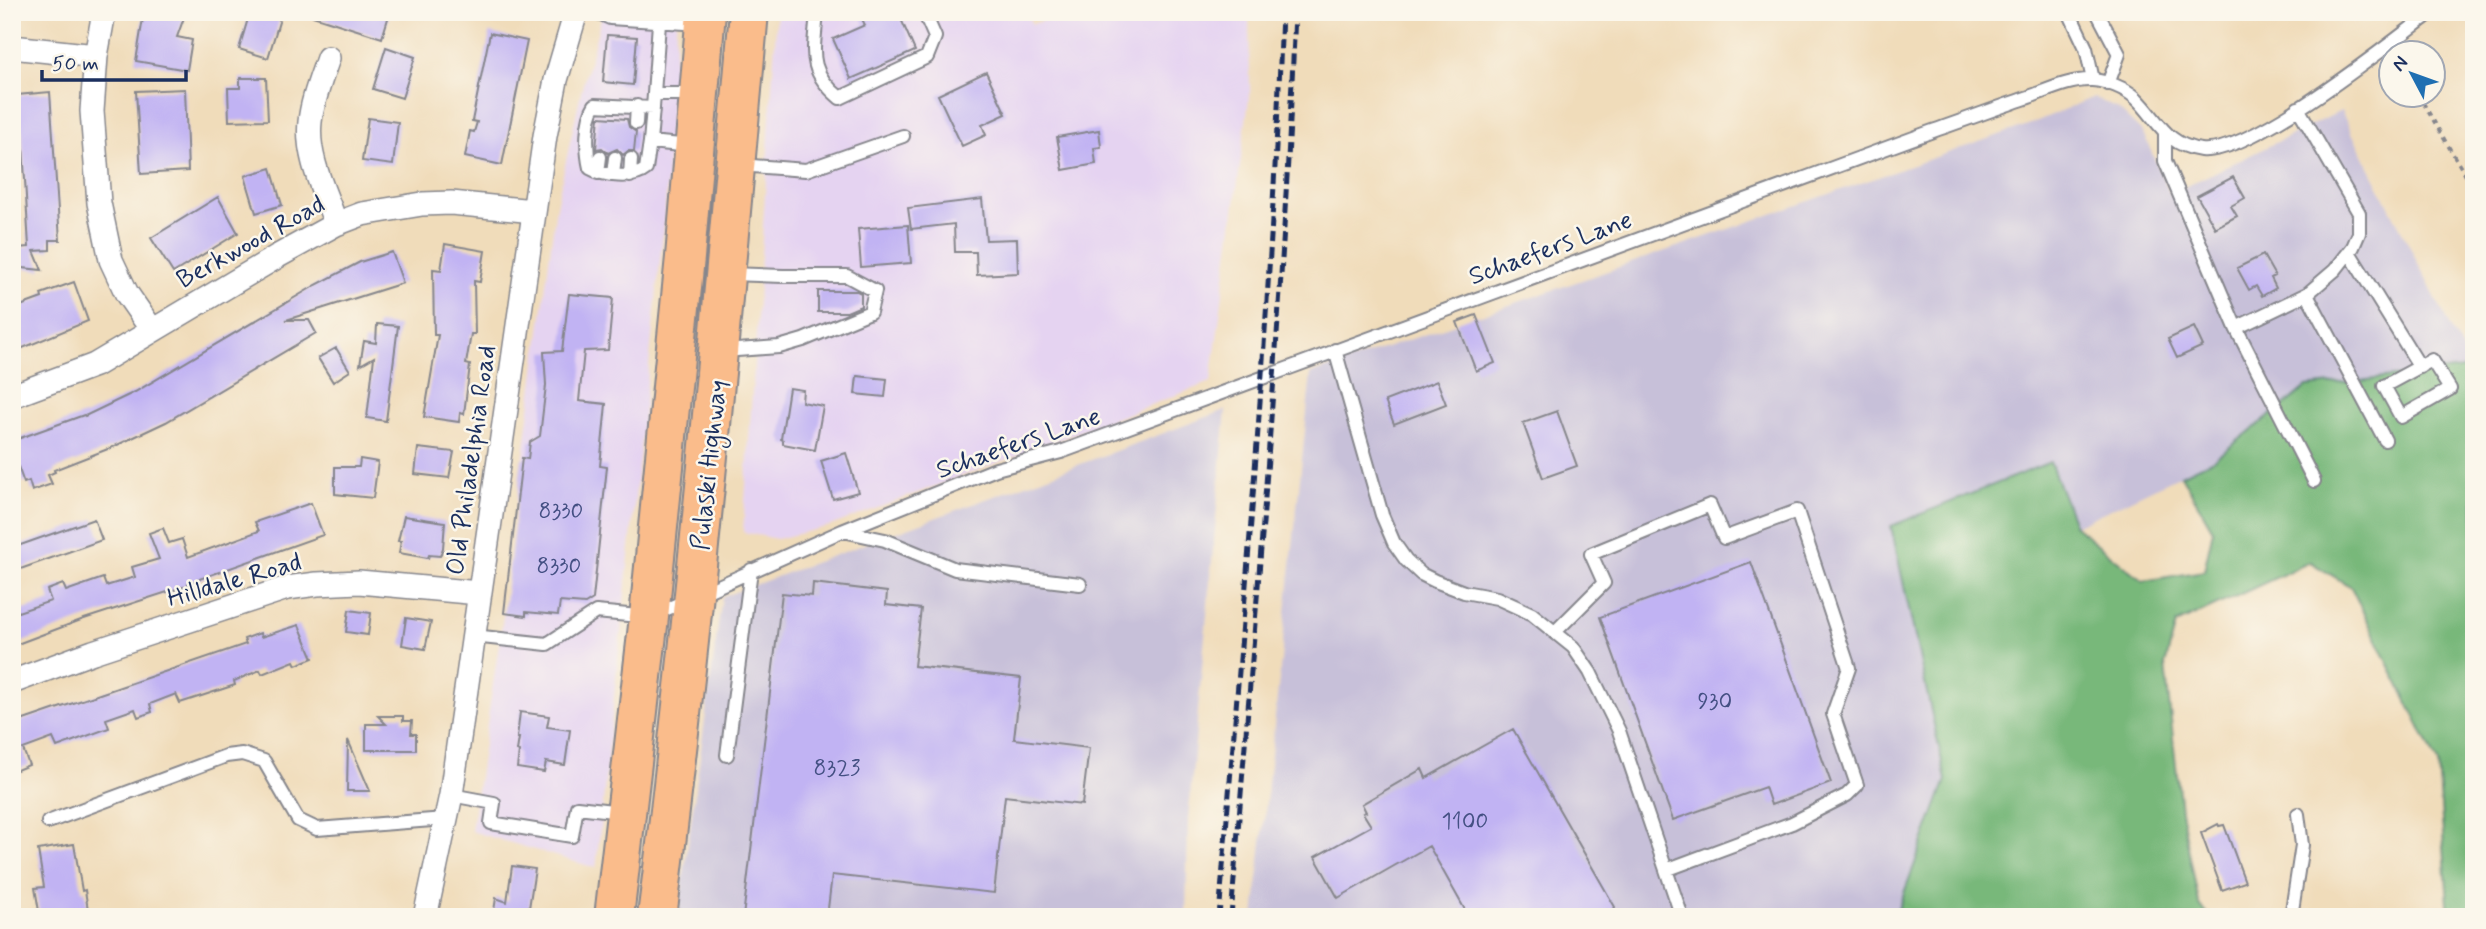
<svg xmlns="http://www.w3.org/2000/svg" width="2486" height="929" font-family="Mynerve,sans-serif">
<rect width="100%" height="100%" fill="#fbf7ec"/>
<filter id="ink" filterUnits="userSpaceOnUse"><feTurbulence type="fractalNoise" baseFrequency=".0143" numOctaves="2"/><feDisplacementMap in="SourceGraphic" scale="14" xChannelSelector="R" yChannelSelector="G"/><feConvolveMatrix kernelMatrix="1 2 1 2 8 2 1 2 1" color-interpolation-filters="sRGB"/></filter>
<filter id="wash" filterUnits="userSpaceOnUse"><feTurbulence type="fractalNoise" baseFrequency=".00686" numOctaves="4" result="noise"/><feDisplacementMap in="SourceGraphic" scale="28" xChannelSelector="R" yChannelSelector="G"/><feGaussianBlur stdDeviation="1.57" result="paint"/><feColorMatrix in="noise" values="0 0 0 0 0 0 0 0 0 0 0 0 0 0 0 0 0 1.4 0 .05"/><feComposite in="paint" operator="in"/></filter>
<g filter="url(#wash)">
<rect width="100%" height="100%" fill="#f0dcba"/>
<path fill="#e5d3f1" d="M603 12H677L665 214 596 868 471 831 504 611 556 207 581 92Z
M777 12H1026L1032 24 1071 12H1249L1250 91 1211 382 830 526 777 539 743 532Z"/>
<path fill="#c7c0d9" d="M2094 97 2120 111 2143 133 2170 194 2341 111 2471 368 2307 387 2212 460 2075 526 1891 525 1946 780 1895 917H1254L1311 374 2028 125Z
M1226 410 1188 819 1186 917H678L722 597Z"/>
<path fill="#78b87a" stroke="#4a746c" stroke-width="2" d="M2471 368 2474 373V917H2449L2438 764 2351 587 2310 562 2176 624 2165 665 2181 811 2199 903 2209 917H1895L1946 780 1891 526 2050 462 2075 526 2143 581 2204 571 2213 530 2181 475 2213 460 2307 387Z"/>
<g id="blocks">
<path fill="#c1b3f3" d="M144 12H186L177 37 192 40 187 70 136 61Z
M250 12H282L268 58 239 49Z
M314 12H390L382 38 313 16Z
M871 12H879L882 18 898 12 915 51 851 79 833 39 865 25 861 17Z
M490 33 527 41 502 165 465 157 470 131 474 132 477 122 472 121Z
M607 35 637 37 633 85 603 82Z
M386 47 415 57 402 98 373 89Z
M986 72 1006 114 982 125 986 135 962 146 938 95Z
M240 78H266L268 120 229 121 228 88H240Z
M185 89 188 171 141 174 136 91Z
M50 92 60 240H50V250L34 251 42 270 13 267 16 248 29 247 22 130H19L17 95Z
M599 117 627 119 629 127 636 132 634 151H628L623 155 617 149 608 153 602 148 596 149Z
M368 118 398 122 393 165 362 161Z
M1099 130 1101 147 1094 148 1096 164 1063 170 1057 137Z
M271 168 282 205 256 213 245 176Z
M2233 177 2245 198 2231 206 2237 216 2215 228 2197 196Z
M218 197 238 233 173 273 151 238Z
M982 199 986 240 1017 239 1018 273 977 275 976 252H955L954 224 911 229 908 208Z
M908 225 911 263 861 267 858 229Z
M445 244 485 251 480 282 474 281 475 334H471L466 364 470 365 464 414 460 413 459 422 424 417 438 335H434L433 269 441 270Z
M392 252 403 283 286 320H309L316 333 166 422 113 447 54 470 55 472 48 475 52 484 32 491 29 481 24 483 12 450V441L84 415 85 416 135 392 316 285 360 262Z
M2263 255 2275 276 2271 278 2276 288 2262 296 2256 286 2249 290 2237 268Z
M74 282 88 321 18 350 12 335V309L42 298 41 294Z
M818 291H857L861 293V306L847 312H818Z
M569 294 613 298 608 350 584 351 579 401 606 404 600 466 607 467 593 599 585 604 560 602 558 615 526 612V616L504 613 522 458 528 459 530 442 540 436 546 385 544 352 562 351Z
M1476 315 1495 363 1476 371 1457 322Z
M377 324 398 326 386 421 367 418 374 357 360 365 364 341 376 343Z
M2194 327 2203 346 2177 358 2168 339Z
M336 348 350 371 333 382 318 358Z
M857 376 887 379 885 397 855 394Z
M1437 381 1446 404 1394 424 1385 401Z
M789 388 803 390 802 402 823 406 815 450 783 444V440L781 439Z
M1557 411 1577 466 1543 478 1523 423Z
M418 448 454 452 449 478 415 474Z
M846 453 858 492 833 499 821 461Z
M360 459 378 462 373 498 335 494V467H359Z
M311 503 323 535 188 583 189 585 81 620 12 646V614L51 601 47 590 63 584 66 591 103 578 106 586 135 577 132 567 159 559 149 533 163 528 169 543 182 539 188 557 259 531 255 522Z
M404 516 445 522 443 548 440 556 429 555 428 558 399 553 401 541H398Z
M94 519 102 540 12 572V548Z
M1751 562 1831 783 1771 805 1765 787 1673 820 1600 617Z
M813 583 887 592 886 605 921 609 914 666 1021 678 1014 739 1089 748 1082 805 1005 796 994 893 832 875 827 917H743L782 593 812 596Z
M349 610 371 613 368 635 346 632Z
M406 618 431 622 425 649 402 645Z
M299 625 313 658 296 665 294 661 262 674 260 670 234 681 235 685 180 703 176 694 150 704 152 712 138 717 135 709 106 719 109 728 57 747 53 738 23 749 29 765 12 772V724L246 644 244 639 260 633 261 637Z
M520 712 549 716 547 727 570 730 565 765 546 762 544 772 517 768 519 752 517 751 519 738H517Z
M378 716H403V721H412L411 734H416V750H366V724H386Z
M1513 729 1615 907 1610 917H1469L1429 846 1338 898 1315 857 1371 826 1363 813 1366 812 1362 804 1422 769 1426 778Z
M348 740 370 791H347Z
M2218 824 2219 826 2224 825 2245 882 2222 890 2201 833Z
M74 844 82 891 85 890 89 917H40L35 888 44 887 38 850Z
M512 866 535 869 529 908 544 912V917H493L496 898 507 902Z"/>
</g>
</g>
<g filter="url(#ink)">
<use href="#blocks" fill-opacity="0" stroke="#86868c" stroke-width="2"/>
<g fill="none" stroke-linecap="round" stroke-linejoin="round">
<g stroke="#86868c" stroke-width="16">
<path id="lane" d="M597 12 610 18 700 24
M817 12C814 52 806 70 840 98L927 57 935 37 924 12
M2069 12 2086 48 2093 80
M2097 12 2119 54 2108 84
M654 94H695
M653 108 659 23
M636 123 637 106
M2165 133V161L2236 328 2307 294 2335 270 2353 247 2359 233V213L2298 108
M650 142 653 108 595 105C585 120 586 151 590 168 604 176 633 180 646 169L650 142 691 146
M739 165 806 170 903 136
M598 173 600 157
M613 174 615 158
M630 176 631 159
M2349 252 2420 367
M2307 294 2385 440
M2236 328 2314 481
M1335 350 1382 515 1394 543 1406 560 1421 574 1435 581 1464 592 1497 598 1532 614 1573 647 1590 672 1619 731 1682 917
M723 351 779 347 803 340 870 312 875 291 847 276H783L730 274
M2432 360 2450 389 2401 417 2384 386Z
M843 531 885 540 955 569 1080 584
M1556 631 1604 583 1591 554 1710 505 1724 538 1797 511 1849 668 1833 714 1857 785 1847 795 1792 823 1666 870
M473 636 547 644 596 612 649 617 842 531 996 469 1061 452 1930 132C1962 121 1994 109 2026 98 2046 91 2070 79 2092 80 2107 81 2125 88 2136 98 2158 119 2165 145 2201 150 2251 156 2389 44 2432 12
M727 755 751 570
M451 795 494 803 491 823 572 836 577 807 622 812
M48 822 226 756 242 754 264 761 298 820 317 829 445 819
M2291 917 2302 845 2298 814"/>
</g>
<g stroke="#86868c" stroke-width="26">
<path id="street" d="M104 12 96 56 92 111 99 203 111 260 127 294 152 330
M12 47 96 56
M328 58C321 79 312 101 310 122 306 157 325 192 336 224
M12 396 95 365 278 256 336 224 362 214 422 204 451 203 534 211
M12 682 93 652 287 588 317 584 359 582 479 593
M425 917 451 795 545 136 556 80 576 12"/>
</g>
<g stroke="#86868c" stroke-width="42">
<path id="highway" d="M614 917 649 617 685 257 706 12
M657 917C695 616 722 314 749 12"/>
</g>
<path stroke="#86868c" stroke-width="3.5" stroke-dasharray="5 5" stroke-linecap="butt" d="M2418 94 2474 190"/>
<use href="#lane" stroke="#fff" stroke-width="12"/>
<use href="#street" stroke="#fff" stroke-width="23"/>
<use href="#highway" stroke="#fabc8b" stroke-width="38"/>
<path stroke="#1b2f5e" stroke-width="5" stroke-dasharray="10 5" stroke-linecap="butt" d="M1219 917C1243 615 1271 314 1282 12
M1231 917C1255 616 1283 314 1295 12"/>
</g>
</g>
<g text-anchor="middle" stroke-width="5" stroke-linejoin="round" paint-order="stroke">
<g font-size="23" fill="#445083">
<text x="561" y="518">8330</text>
<text x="559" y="573">8330</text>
<text x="1715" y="708">930</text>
<text x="837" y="775">8323</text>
<text x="1465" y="828">1100</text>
</g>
<g font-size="26" fill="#1b2f5e" stroke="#fbf7ec">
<text transform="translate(250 241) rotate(-29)" y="9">Berkwood Road</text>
<text transform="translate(1550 247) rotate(-20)" y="9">Schaefers Lane</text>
<text transform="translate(1018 442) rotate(-19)" y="9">Schaefers Lane</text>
<text transform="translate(470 460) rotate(-82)" y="9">Old Philadelphia Road</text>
<text transform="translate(708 465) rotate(-84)" y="9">Pulaski Highway</text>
<text transform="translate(234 579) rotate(-16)" y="9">Hilldale Road</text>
</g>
</g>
<rect width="2486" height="929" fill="none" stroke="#fbf7ec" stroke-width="42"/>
<g transform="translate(2412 74) rotate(311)"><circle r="33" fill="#fbf7ec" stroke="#a1a7b3" stroke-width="2"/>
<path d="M0-5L12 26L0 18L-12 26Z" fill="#1f6fb2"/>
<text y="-10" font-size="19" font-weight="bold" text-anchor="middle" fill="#1b2f5e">N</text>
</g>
<path d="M42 70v10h144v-10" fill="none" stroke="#1b2f5e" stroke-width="3.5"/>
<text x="52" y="70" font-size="21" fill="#1b2f5e" stroke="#fbf7ec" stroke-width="5" paint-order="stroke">50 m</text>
</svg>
